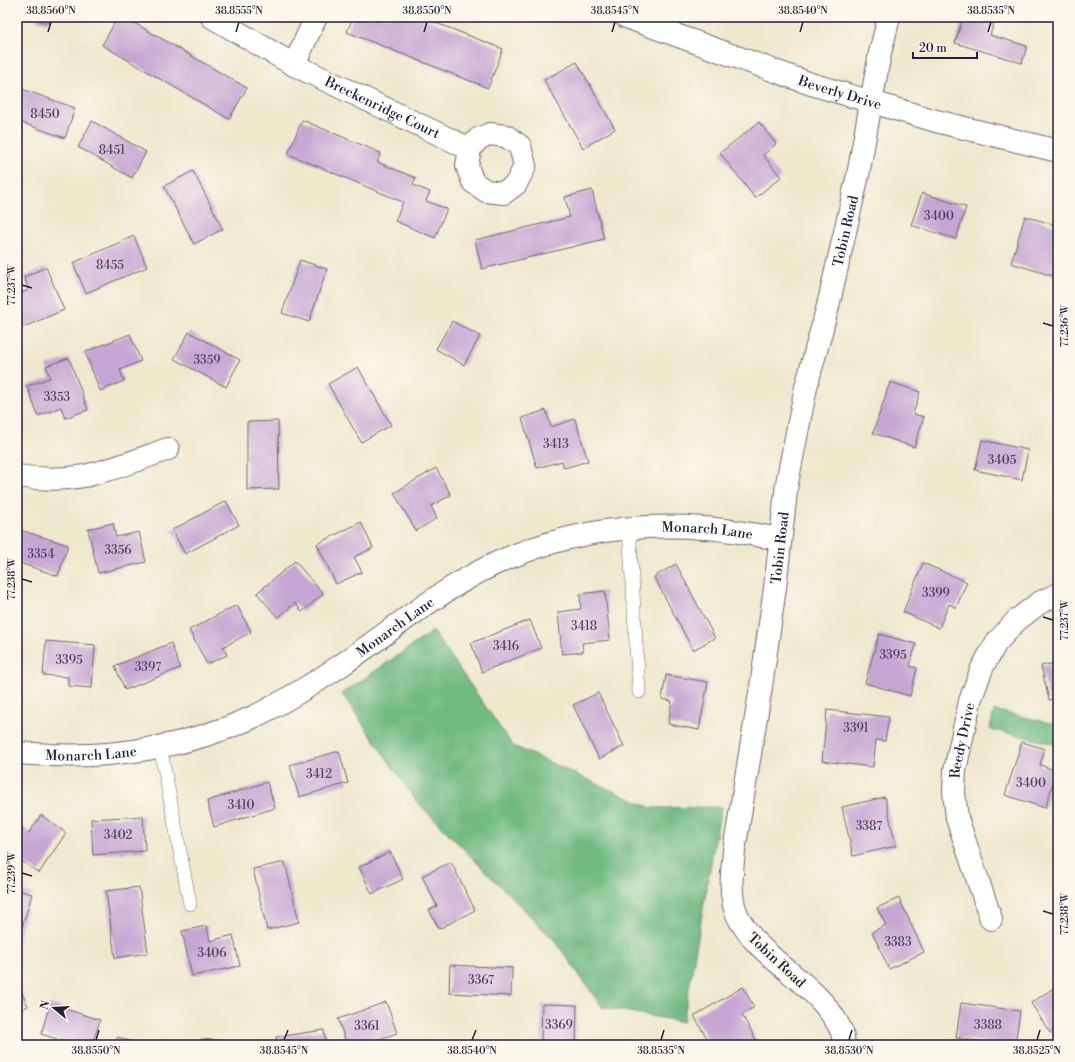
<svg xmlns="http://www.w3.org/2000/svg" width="1075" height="1062" font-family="'Libre Bodoni',serif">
<rect width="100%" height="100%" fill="#fbf7ec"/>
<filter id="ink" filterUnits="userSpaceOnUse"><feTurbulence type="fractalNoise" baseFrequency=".025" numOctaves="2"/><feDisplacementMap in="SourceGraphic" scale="8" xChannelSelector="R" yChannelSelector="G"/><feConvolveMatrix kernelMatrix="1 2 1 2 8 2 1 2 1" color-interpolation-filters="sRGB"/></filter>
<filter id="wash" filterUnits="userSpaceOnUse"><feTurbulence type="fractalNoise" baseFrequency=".012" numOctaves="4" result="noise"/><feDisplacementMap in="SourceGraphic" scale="16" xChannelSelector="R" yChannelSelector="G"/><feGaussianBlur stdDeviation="0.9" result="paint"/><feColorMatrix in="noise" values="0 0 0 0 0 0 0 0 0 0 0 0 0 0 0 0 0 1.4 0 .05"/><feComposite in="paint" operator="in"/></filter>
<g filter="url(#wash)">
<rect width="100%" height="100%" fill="#eee8cd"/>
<path fill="#71ba81" stroke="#4a6e5e" d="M433 631 513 746 651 808 721 807 683 1022 602 1007 555 941 417 802 342 694Z
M994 710 1058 725V745L990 729Z"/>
<g id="blocks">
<path fill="#c7a6d3" d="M33 17H53L49 23 40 21Z
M118 17H124L247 88 229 119 102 45Z
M353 17H421L503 49 488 88 347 32Z
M963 17H996L990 35 1027 46 1022 63 955 43Z
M577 62 615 129 583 148 544 80Z
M19 88 75 108 65 138 17 121V94Z
M302 120 381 153 377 162 416 178 413 185 430 192 426 201 447 209 435 238 395 221 403 202 288 154Z
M92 121 146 152 132 178 78 147Z
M759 122 776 144 763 155 781 177 755 198 720 153Z
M193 171 223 229 194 244 164 186Z
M592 190 604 239 482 269 475 240 570 217 565 197Z
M922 193 966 207 956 239 911 225Z
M1025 216 1058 226V271L1056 277 1011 263Z
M134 236 147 267 86 293 73 263Z
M300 260 327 269 309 322 282 313Z
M46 267 64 310 19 329 17 324V295L29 290 24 277Z
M452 321 480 336 464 365 436 349Z
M189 332 240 360 226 387 174 359Z
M130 334 141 361 120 370 124 381 100 391 85 352Z
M69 358 88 410 65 418 61 407 38 416 27 386 50 378 46 366Z
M358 367 391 425 361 442 328 384Z
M890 382 920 392 913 414 924 417 914 447 873 433Z
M546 410 551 427 575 419 588 461 564 468 562 461 537 468 522 418Z
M278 421 279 489 247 490V422Z
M982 440 1028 450 1022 480 975 470Z
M436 468 451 495 431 506 437 518 416 531 394 493Z
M226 501 239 525 185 554 172 530Z
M361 522 373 548 354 557 362 572 336 584 317 544Z
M113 523 116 537 139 532 146 562 98 573 88 529Z
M17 529 68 545 58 576 17 562Z
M295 561 323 594 302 612 295 603 278 618 257 593Z
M923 563 967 582 956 608 949 604 939 628 903 612Z
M676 564 715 638 693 650 654 577Z
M605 591 610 640 582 643 583 652 562 654 558 612 581 609 580 594Z
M237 605 251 632 223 647 227 655 207 664 189 630Z
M530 620 541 648 482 672 471 643Z
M879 634 916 644 910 666 917 668 910 696 865 683Z
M17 638H20L19 668H17Z
M46 641 95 645 92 688 68 686V677L43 675Z
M171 643 180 668 125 690 115 666Z
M1058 662V698L1049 700 1041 666Z
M666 675 708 682 699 730 668 724 672 701 662 699Z
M598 693 624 746 599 759 573 705Z
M827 710 889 717 885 741 876 740 873 767 822 761Z
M1022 742 1045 749 1040 765 1057 771 1045 808 1005 795Z
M339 751 348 783 299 797 290 765Z
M267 782 275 808 214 827 207 801Z
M885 797 896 846 853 856 842 807Z
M41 815 66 833 39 873 17 858V825L29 833Z
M143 816 145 851 93 855 91 819Z
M390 852 403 879 372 894 359 867Z
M285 862 299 922 267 930 253 869Z
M451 862 475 910 439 929 429 910 437 906 422 876Z
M139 887 148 953 115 958 106 891Z
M17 890 32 894 17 944Z
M899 898 924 952 889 969 872 932 886 925 877 908Z
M207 926 210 941 233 935 240 966 192 976 182 931Z
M450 965 512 968 511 996 449 993Z
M17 983 28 1006 17 1012Z
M1058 985V1027L1050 1033 1031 1003Z
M743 987 754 1007 742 1015 759 1045H711L694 1016Z
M386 1002 397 1033 366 1044 367 1045H347L338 1019Z
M961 1003 1020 1011 1015 1045H1004L956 1038Z
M50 1004 100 1020 92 1045H69L70 1043 41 1034Z
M542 1004 577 1005 576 1045H541Z
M324 1030 326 1045H277L276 1037Z
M117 1037 141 1045H114Z
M201 1039 249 1043 248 1045H200Z"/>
</g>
</g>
<g filter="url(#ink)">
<use href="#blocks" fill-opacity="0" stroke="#69676e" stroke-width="1"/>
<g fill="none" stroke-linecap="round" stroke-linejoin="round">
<g stroke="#69676e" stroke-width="14">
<path id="lane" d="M629 528 639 692
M160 746 190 904"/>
</g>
<g stroke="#69676e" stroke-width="24">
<g id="street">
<path id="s1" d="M212 17 294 65 470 149"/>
<path id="s2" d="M626 17 811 84 936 121 1058 151"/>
<path d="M294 65 316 17"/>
<path d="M490 134 506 136 520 146 525 166 516 184 504 193 486 191 473 182 467 166 470 149 478 139Z"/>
<path d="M17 476C44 480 74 480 100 472 123 466 145 457 168 449"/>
<path id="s3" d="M17 753C28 754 39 754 50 755 117 758 189 746 251 718 283 703 313 684 343 664 398 626 450 581 513 556 573 532 638 523 703 528 728 529 755 535 780 539"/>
<path id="s4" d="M991 919 957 818 954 792 955 770 970 701 982 668 996 643 1016 621 1039 603 1058 594"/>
<path id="s5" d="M844 1045C843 1040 843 1034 841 1030 823 991 782 971 754 940 747 931 740 923 736 912 729 893 732 871 734 851L761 687 775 588 787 483 806 387 828 306 858 175 880 53 889 17"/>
</g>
</g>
<use href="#lane" stroke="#fff" stroke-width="13"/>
<use href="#street" stroke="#fff" stroke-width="22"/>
</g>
</g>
<path fill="none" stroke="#22223b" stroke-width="1.5" d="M48 32 51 22M236 32 239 22M424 32 427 22M612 32 615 22M800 32 803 22M988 32 991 22M22 285 32 288M1043 323 1053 326M22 579 32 582M1043 617 1053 620M22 873 32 876M1043 911 1053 914M96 1040 99 1030M284 1040 288 1030M472 1040 476 1030M661 1040 664 1030M849 1040 852 1030M1037 1040 1040 1030"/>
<g text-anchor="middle" stroke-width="4" stroke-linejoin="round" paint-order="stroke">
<g font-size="12" fill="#4b4361">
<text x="45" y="118">8450</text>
<text x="112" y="154">8451</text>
<text x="939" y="220">3400</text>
<text x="110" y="269">8455</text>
<text x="207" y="364">3359</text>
<text x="57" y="401">3353</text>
<text x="556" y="448">3413</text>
<text x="1002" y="464">3405</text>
<text x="118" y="554">3356</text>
<text x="41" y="558">3354</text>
<text x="936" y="597">3399</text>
<text x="584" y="630">3418</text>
<text x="506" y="650">3416</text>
<text x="893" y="659">3395</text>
<text x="69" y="664">3395</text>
<text x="148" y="671">3397</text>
<text x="856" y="732">3391</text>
<text x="319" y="778">3412</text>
<text x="1031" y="787">3400</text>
<text x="241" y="809">3410</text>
<text x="869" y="830">3387</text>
<text x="118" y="839">3402</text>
<text x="898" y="946">3383</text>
<text x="212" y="957">3406</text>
<text x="481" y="984">3367</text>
<text x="559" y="1029">3369</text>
<text x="988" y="1029">3388</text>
<text x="367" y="1030">3361</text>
</g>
<g font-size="14" fill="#22223b" stroke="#fbf7ec">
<text dy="5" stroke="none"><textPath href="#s2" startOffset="227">Beverly Drive</textPath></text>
<text dy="5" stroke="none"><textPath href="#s1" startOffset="193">Breckenridge Court</textPath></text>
<text dy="5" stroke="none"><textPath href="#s5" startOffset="867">Tobin Road</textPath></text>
<text dy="5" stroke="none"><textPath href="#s3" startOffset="746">Monarch Lane</textPath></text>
<text dy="5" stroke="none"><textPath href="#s5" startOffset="543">Tobin Road</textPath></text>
<text dy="5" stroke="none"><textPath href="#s3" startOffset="410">Monarch Lane</textPath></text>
<text dy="5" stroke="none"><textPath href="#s4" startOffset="185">Reedy Drive</textPath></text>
<text dy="5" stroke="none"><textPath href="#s3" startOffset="74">Monarch Lane</textPath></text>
<text transform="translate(777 960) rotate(43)" y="5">Tobin Road</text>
</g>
</g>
<rect width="1075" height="1062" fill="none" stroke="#fbf7ec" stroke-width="44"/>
<g transform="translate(54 1008) rotate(288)" stroke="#fbf7ec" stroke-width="3" paint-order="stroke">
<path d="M0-3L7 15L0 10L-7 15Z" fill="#22223b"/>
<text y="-6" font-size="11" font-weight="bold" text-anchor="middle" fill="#22223b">N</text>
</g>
<path d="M913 52v6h64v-6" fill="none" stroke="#22223b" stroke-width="2"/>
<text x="919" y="52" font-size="12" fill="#22223b" stroke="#fbf7ec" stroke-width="3" paint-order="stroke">20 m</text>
<rect x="22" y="22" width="1031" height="1018" fill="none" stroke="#22223b" stroke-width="1.5"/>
<g font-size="10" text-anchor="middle" fill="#22223b">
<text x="51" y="14">38.8560°N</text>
<text x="239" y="14">38.8555°N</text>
<text x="427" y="14">38.8550°N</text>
<text x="615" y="14">38.8545°N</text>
<text x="803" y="14">38.8540°N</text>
<text x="991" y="14">38.8535°N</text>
<text transform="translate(11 285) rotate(-90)" y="4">77.237°W</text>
<text transform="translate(1064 326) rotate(-90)" y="4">77.236°W</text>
<text transform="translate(11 579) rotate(-90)" y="4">77.238°W</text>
<text transform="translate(1064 620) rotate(-90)" y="4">77.237°W</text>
<text transform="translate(11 873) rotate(-90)" y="4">77.239°W</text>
<text transform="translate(1064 914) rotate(-90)" y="4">77.238°W</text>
<text x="96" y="1054">38.8550°N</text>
<text x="284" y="1054">38.8545°N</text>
<text x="472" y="1054">38.8540°N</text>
<text x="661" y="1054">38.8535°N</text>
<text x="849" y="1054">38.8530°N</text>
<text x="1037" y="1054">38.8525°N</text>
</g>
</svg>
